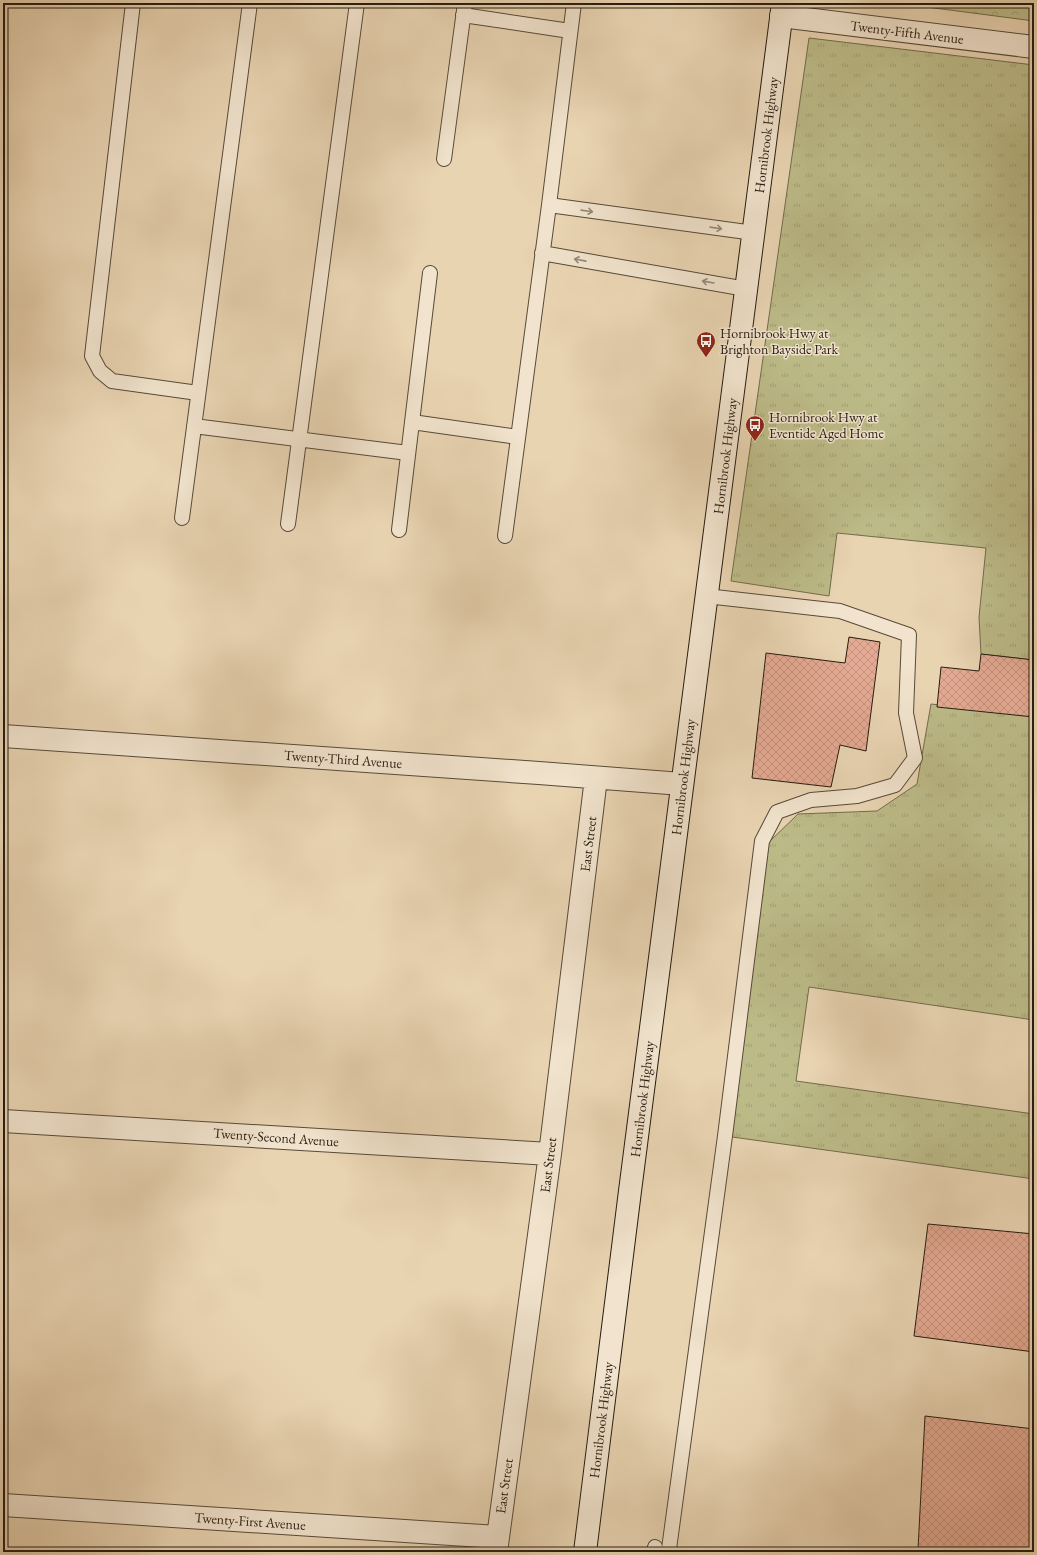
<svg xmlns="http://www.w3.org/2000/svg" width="1037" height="1555" font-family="'EB Garamond',serif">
<defs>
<pattern id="grass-tufts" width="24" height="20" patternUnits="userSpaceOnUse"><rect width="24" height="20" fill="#bcbb88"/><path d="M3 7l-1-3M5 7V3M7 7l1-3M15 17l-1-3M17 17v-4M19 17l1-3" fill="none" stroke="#a2a074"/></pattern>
<pattern id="forest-crowns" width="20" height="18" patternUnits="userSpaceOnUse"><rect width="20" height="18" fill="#bcbb88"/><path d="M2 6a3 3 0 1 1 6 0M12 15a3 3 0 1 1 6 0" fill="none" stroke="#a2a074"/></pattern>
<pattern id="building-cross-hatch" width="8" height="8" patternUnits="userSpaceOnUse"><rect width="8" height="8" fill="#e5aa93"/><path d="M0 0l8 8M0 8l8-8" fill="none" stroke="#c4927e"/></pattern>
</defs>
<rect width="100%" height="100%" fill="#e9d4b2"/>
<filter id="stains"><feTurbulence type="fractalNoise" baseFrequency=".005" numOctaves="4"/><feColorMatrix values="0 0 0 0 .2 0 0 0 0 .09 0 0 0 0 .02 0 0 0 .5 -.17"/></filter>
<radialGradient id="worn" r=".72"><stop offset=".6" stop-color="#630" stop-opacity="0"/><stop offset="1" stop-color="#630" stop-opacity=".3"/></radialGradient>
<path fill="url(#grass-tufts)" stroke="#726c4c" d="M809 38 1034 65V660L981 654 979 617 986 548 837 533 829 596 731 581Z
M931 704 1034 716V1020L809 987 796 1081 1034 1114V1179L725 1136 768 843 798 814 877 811 917 784Z"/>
<path fill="url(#forest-crowns)" stroke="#726c4c" d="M896 3H1034V21Z"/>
<path fill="url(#building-cross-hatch)" stroke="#271c10" d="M849 637 880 642 866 751 840 745 831 787 752 778 766 653 845 663Z
M981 654 1034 660V717L937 707 941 667 979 671Z
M928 1224 1034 1234V1352L914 1336Z
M925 1416 1034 1429V1552H943L918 1549Z"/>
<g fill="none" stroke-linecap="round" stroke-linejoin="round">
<g stroke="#584a38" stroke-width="16">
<path id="service" d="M133 3 92 356 100 371 112 381 198 393
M463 15 570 31
M444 159 465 3
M549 205 754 233
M542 253 746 289
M412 422 518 437
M194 426 408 453
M182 518 250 3
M288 524 357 3
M399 530 430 273
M505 536 549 205 574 3
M669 1549 725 1136 762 841 777 812 811 800 857 796 895 785 915 758 906 713 909 635 840 611 706 596
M654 1552 655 1547"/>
</g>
<g stroke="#584a38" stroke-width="24">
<path id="minor" d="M781 16 1034 47
M3 736 539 773 682 784
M3 1121 550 1154
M3 1505 498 1537
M496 1552 550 1154 596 778"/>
</g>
<g stroke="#271c10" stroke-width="24">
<path id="secondary" d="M585 1552 630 1191 783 3"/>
</g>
<use href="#service" stroke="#f1e3cd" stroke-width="14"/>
<use href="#minor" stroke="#f1e3cd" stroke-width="22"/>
<use href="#secondary" stroke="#f1e3cd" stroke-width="22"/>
</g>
<defs><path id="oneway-shaft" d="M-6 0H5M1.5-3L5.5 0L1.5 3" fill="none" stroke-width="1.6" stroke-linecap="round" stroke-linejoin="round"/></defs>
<g stroke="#968978">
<use href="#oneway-shaft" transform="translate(587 211) rotate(8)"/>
<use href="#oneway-shaft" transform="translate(716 228) rotate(8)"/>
<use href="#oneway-shaft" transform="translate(580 260) rotate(-169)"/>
<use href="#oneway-shaft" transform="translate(708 282) rotate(-170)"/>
</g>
<defs>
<g id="bus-pin" transform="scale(1)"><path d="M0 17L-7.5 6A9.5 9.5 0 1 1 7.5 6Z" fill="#8f2418" stroke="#f1e3cd"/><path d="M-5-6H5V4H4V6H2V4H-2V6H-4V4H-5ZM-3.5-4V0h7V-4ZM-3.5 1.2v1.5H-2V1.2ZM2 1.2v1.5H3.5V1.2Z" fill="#fff"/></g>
</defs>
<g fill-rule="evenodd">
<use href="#bus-pin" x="706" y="341"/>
<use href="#bus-pin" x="755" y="425"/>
</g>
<g text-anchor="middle" stroke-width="3" stroke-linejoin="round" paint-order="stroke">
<g font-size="14" fill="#271c10" stroke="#f1e3cd">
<text transform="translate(907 32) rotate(7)" y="5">Twenty-Fifth Avenue</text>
<text transform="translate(766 135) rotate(-83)" y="5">Hornibrook Highway</text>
<text transform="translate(725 456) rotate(-83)" y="5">Hornibrook Highway</text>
<text transform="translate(343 759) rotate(4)" y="5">Twenty-Third Avenue</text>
<text transform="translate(683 777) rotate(-83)" y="5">Hornibrook Highway</text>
<text transform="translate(588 844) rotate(-83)" y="5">East Street</text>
<text transform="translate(642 1099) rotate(-83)" y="5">Hornibrook Highway</text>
<text transform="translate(276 1137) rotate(4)" y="5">Twenty-Second Avenue</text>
<text transform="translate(548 1165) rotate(-83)" y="5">East Street</text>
<text transform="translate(601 1420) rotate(-83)" y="5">Hornibrook Highway</text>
<text transform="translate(504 1486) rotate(-82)" y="5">East Street</text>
<text transform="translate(250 1521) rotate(4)" y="5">Twenty-First Avenue</text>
</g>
<g font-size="14" fill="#271c10" stroke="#f1e3cd" text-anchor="start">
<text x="720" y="338">Hornibrook Hwy at<tspan x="720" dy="16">Brighton Bayside Park</tspan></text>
<text x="769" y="422">Hornibrook Hwy at<tspan x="769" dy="16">Eventide Aged Home</tspan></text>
</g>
</g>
<rect width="1037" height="1555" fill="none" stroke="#e9d4b2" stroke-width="16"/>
<rect x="4" y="4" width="1029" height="1547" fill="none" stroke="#271c10" stroke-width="2"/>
<rect x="8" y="8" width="1021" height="1539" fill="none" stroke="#271c10"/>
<rect width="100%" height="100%" filter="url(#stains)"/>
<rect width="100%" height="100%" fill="url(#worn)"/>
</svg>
